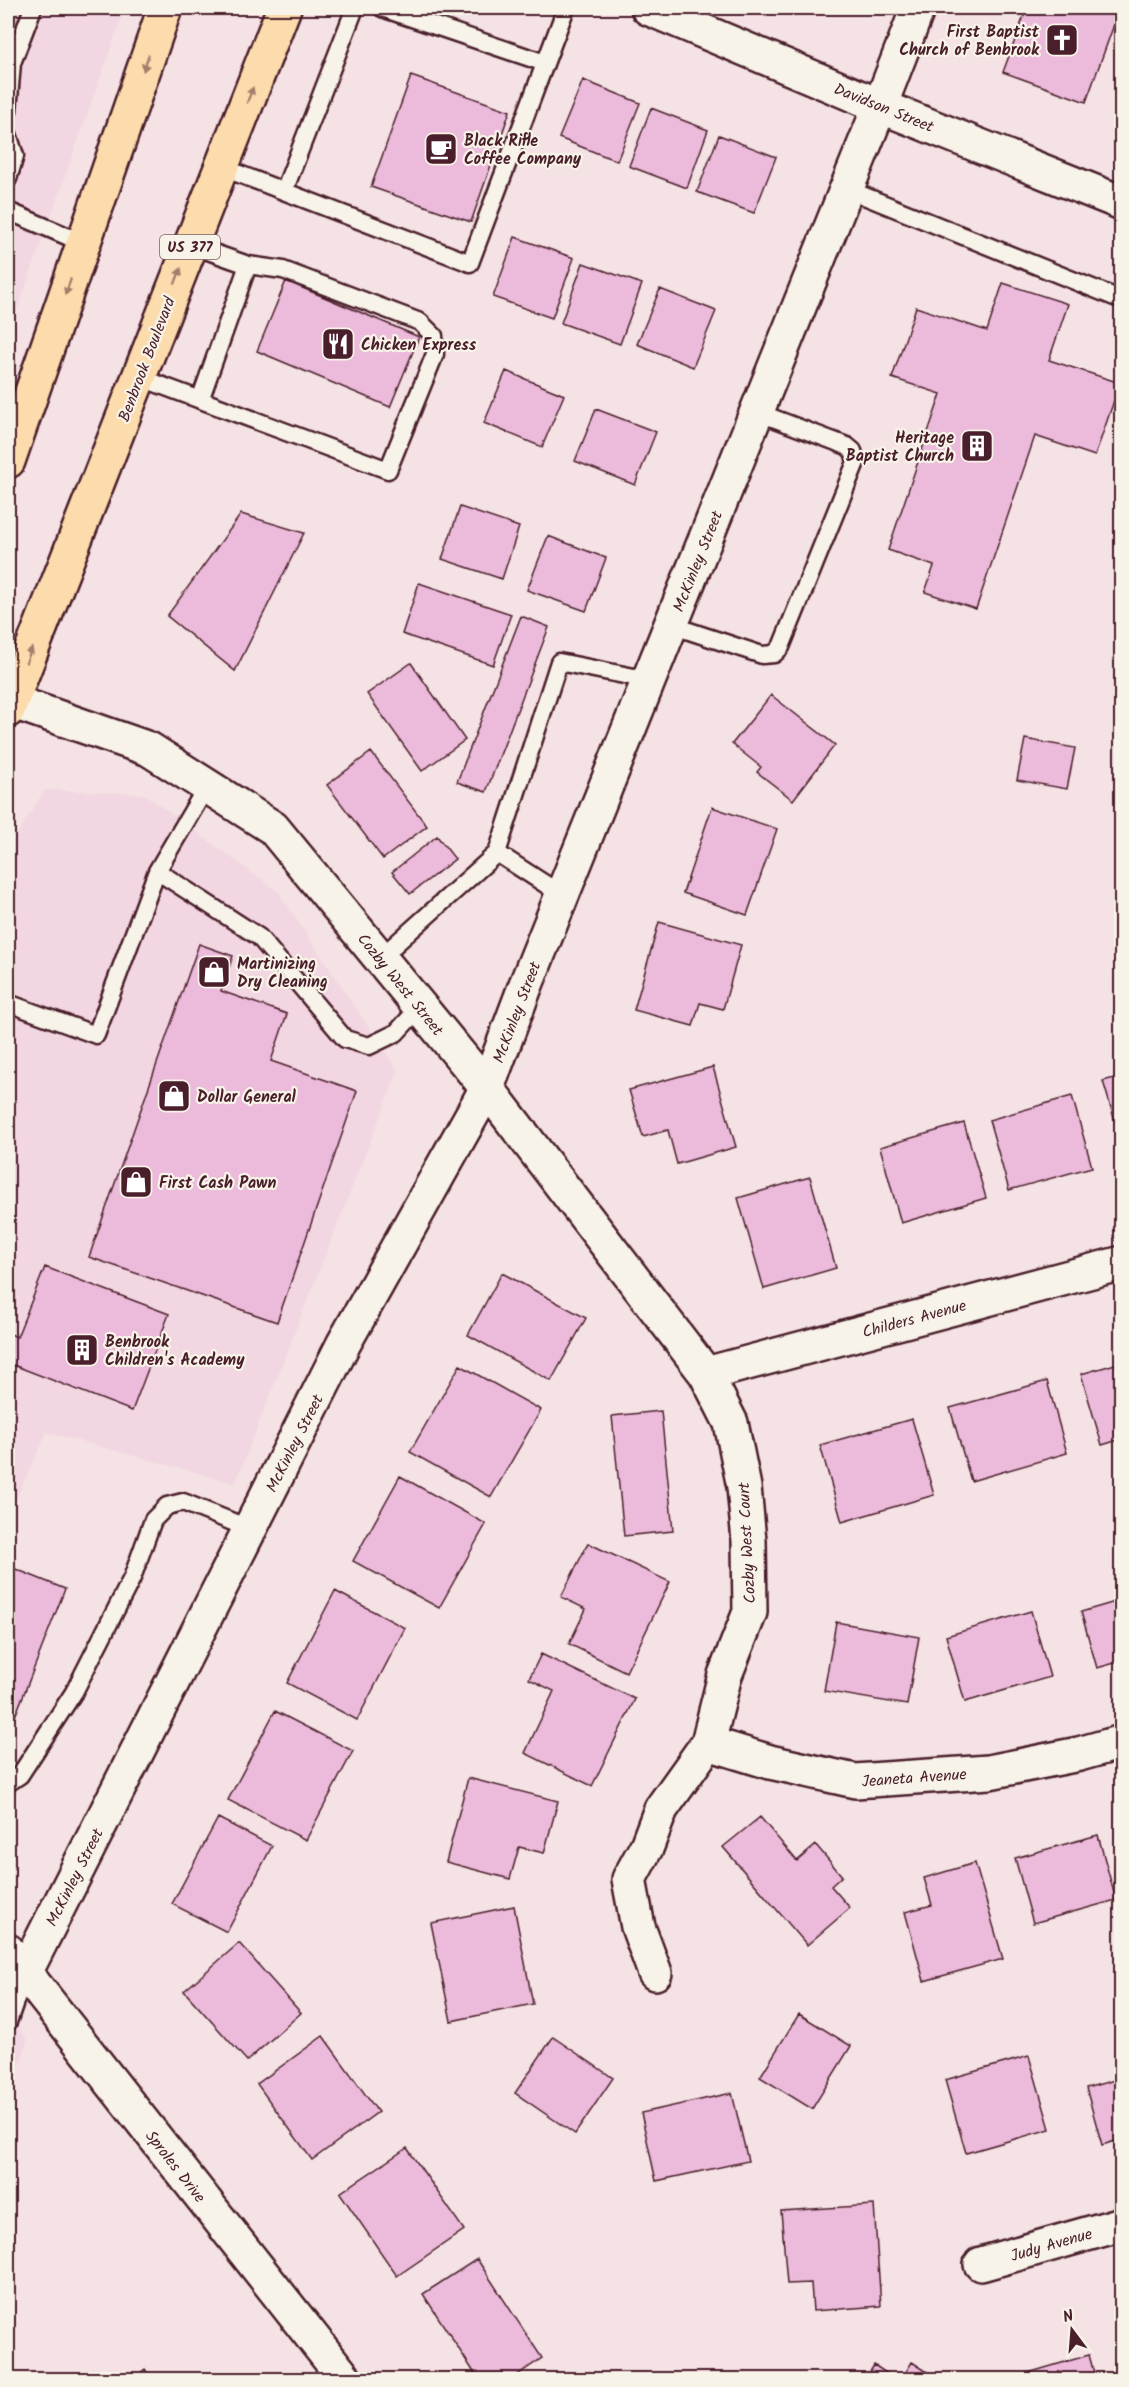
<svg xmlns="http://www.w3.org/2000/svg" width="1129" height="2387" font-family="Kalam,sans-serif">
<rect width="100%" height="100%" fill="#f4e2e4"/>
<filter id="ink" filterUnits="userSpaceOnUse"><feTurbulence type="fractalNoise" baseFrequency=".0167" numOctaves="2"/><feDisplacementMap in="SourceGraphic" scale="12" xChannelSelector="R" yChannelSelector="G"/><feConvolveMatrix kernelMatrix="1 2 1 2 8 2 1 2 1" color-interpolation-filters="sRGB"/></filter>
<g filter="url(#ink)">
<path fill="#f2d6e1" d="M8 8H125L8 336Z
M45 790 144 794 278 892 398 1071 235 1483 47 1432 8 1516V850Z
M8 2011 27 2040 8 2109Z"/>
<path fill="#ecbada" stroke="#4a1f2b" stroke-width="1.5" d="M1027 8H1120L1086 102 1003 72Z
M411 76 510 111 471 222 371 187Z
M583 80 640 103 617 161 559 138Z
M651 108 708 130 687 188 629 166Z
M719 135 776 157 754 213 697 192Z
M515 237 574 258 552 318 493 297Z
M583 263 642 284 620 344 561 323Z
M286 281 419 337 390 407 257 351Z
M1003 283 1068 304 1049 360 1120 383 1095 456 1035 436 976 609 925 592 934 566 888 550 941 394 892 378 916 307 987 331Z
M660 289 716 311 693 367 637 344Z
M506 371 564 395 542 447 484 423Z
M596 409 656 432 635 485 575 461Z
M460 507 519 527 502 579 442 559Z
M241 514 304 533 235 671 167 616Z
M548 536 606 558 586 611 527 590Z
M419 583 511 614 493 665 402 634Z
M521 616 549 627 486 792 457 782Z
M411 663 465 740 422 771 367 694Z
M771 695 835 745 793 800 757 772 761 767 732 744Z
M1025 739 1075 748 1067 789 1017 780Z
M371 752 427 826 383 859 327 785Z
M712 807 777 829 747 915 683 893Z
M437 836 455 859 410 894 392 872Z
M659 922 741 945 723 1009 700 1003 693 1026 634 1010Z
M199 944 233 956 221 991 287 1014 271 1061 357 1091 277 1322 89 1257Z
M713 1067 736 1147 677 1164 668 1130 643 1137 629 1090Z
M1122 1076V1145L1103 1081Z
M1072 1096 1092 1167 1009 1190 989 1120Z
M964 1123 986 1198 901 1223 880 1147Z
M810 1177 836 1268 764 1289 738 1198Z
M45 1267 169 1314 132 1411 8 1363V1333L17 1337Z
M502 1273 586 1318 551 1381 468 1335Z
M1122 1362V1439L1102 1445 1081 1374Z
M460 1365 541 1410 491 1497 410 1452Z
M1047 1381 1067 1453 971 1481 950 1408Z
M661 1411 673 1531 624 1536 612 1416Z
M912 1419 934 1495 842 1522 820 1445Z
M400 1476 486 1524 439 1608 353 1561Z
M588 1543 670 1582 626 1672 569 1644 586 1609 561 1597Z
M8 1566 65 1589 14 1719 8 1717Z
M335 1591 405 1628 357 1720 287 1683Z
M1122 1600V1661L1097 1668 1081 1612Z
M1031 1611 1050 1677 965 1702 946 1636Z
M836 1622 919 1637 907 1705 824 1691Z
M541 1654 635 1699 592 1786 525 1753 554 1691 529 1679Z
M275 1711 353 1751 306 1840 228 1800Z
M468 1778 558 1801 544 1853 519 1847 510 1879 446 1862Z
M760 1817 797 1861 816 1845 842 1876 831 1886 850 1908 807 1945 723 1847Z
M218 1818 272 1846 227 1932 172 1904Z
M1098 1835 1116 1900 1033 1923 1015 1858Z
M975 1863 1003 1959 924 1981 905 1912 932 1905 924 1878Z
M514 1906 533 2004 451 2021 431 1923Z
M239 1943 301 2013 247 2061 184 1991Z
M799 2014 851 2046 812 2109 760 2077Z
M323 2036 378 2112 312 2160 257 2084Z
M553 2037 613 2078 575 2134 515 2093Z
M1029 2056 1050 2129 966 2153 945 2080Z
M1122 2078V2139L1102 2145 1086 2088Z
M732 2093 748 2161 656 2181 641 2113Z
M407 2148 464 2230 397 2276 340 2193Z
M874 2205 881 2306 813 2311 811 2283 787 2284 781 2211Z
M477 2259 542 2358 510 2380H479L423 2294Z
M1089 2355 1096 2380H1004Z
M912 2362 940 2380H901Z
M874 2365 897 2380H865Z
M145 2369 152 2380H131Z
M566 2373 570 2380H557Z"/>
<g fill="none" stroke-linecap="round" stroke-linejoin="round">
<g stroke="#4a1f2b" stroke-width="21">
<path id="service" d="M382 8 545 63
M8 62 12 63 33 8
M8 111 12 63
M8 134 15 156 8 179
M221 167 470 263 566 8
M847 189 1122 300
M284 191 355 8
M8 211 83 243
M139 377 388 470 435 354 434 336 420 322 283 270 248 265 191 245
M200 400 248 265
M671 625 762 655 774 654 781 647 856 462 853 451 847 446 757 412
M497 853 562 895
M157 871 259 937 345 1039 369 1046 396 1033 420 1007
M380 958 497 853 559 662 649 680
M8 1003 96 1035 157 871 207 786
M8 1783 20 1775 74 1692 132 1578 153 1520 167 1506 183 1502 250 1529
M8 2022 24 1975"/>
</g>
<g stroke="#4a1f2b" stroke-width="38">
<path id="minor" d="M648 8 880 106 1122 203
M11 701 149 749 273 828 487 1088 706 1374 731 1423 744 1487 749 1541 750 1612 725 1675 708 1743 661 1809 647 1846 629 1879 638 1927 655 1973
M706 1374 1122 1263
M708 1743 770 1762 855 1781 989 1772 1079 1754 1122 1742
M24 1975 344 1343 487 1088 525 987 880 106 918 8
M981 2264 1122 2224"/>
</g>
<g stroke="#4a1f2b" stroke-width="38">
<path id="tertiary" d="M8 1951 346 2380"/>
</g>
<g stroke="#4a1f2b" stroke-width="38">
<path id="trunk" d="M8 461 165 8
M8 710 284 8"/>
</g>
<use href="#service" stroke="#f7f3e8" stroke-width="16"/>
<use href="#minor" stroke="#f7f3e8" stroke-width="33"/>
<use href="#tertiary" stroke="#f7f3e8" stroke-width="33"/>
<use href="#trunk" stroke="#fcdcac" stroke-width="33"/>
</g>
<defs><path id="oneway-solid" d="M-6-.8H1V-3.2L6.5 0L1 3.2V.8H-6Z" transform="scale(1.5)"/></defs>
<g fill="#a37e6c">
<use href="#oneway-solid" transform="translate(146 63) rotate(109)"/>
<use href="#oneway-solid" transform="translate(250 95) rotate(-69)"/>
<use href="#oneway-solid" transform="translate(178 276) rotate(-69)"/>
<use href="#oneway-solid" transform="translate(68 287) rotate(109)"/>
<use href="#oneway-solid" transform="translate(29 655) rotate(-69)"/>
</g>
</g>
<defs>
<g id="church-square" transform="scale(1.725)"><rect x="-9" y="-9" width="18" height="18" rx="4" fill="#4a1f2b" stroke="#f7f3e8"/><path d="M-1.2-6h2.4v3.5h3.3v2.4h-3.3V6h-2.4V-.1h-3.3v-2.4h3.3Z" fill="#fff"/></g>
<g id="cafe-square" transform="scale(1.725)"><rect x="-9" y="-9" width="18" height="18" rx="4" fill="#4a1f2b" stroke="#f7f3e8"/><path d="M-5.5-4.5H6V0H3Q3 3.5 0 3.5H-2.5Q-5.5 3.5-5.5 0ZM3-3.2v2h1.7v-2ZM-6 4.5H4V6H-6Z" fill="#fff"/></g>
<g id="restaurant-square" transform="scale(1.725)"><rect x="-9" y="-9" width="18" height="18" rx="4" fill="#4a1f2b" stroke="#f7f3e8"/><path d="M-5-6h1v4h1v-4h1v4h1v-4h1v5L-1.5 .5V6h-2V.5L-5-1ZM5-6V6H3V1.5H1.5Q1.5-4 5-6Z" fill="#fff"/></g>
<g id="building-square" transform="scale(1.725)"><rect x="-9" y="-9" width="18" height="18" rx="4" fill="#4a1f2b" stroke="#f7f3e8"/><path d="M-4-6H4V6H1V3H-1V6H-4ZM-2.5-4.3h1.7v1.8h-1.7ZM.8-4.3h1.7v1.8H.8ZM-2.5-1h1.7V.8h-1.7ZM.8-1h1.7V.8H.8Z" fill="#fff"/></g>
<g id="shop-square" transform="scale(1.725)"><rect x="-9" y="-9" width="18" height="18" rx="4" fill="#4a1f2b" stroke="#f7f3e8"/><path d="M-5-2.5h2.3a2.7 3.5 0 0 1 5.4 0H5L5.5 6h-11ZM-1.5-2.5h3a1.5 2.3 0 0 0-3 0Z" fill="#fff"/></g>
</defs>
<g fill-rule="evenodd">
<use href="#church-square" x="1062" y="40"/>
<use href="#cafe-square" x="441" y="149"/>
<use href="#restaurant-square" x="338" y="344"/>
<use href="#building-square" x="977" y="446"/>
<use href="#shop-square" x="214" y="972"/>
<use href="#shop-square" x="174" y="1096"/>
<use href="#shop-square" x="136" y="1182"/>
<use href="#building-square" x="82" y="1350"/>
</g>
<g text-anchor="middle" stroke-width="4.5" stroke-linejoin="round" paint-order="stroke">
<rect fill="#f7f3e8" stroke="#7e5f64" stroke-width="1.5" x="160" y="235" width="60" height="24" rx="4.5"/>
<g font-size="15" font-weight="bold" fill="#4a1f2b">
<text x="190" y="252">US 377</text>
</g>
<g font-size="16" font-weight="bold" fill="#4a1f2b" stroke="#f7f3e8" text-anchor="start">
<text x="1039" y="37" text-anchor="end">First Baptist<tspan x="1039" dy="18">Church of Benbrook</tspan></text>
<text x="464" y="146">Black Rifle<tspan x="464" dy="18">Coffee Company</tspan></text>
<text x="361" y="350">Chicken Express</text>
<text x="954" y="443" text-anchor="end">Heritage<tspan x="954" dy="18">Baptist Church</tspan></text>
<text x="237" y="969">Martinizing<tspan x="237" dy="18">Dry Cleaning</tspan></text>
<text x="197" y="1102">Dollar General</text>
<text x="159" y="1188">First Cash Pawn</text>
<text x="105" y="1347">Benbrook<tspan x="105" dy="18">Children's Academy</tspan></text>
</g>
<g font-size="16" fill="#4a1f2b" stroke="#f7f3e8">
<text transform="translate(884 107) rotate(22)" y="6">Davidson Street</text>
<text transform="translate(146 359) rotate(-69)" y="6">Benbrook Boulevard</text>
<text transform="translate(697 561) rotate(-68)" y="6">McKinley Street</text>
<text transform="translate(401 984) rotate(51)" y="6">Cozby West Street</text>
<text transform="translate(516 1012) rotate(-69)" y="6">McKinley Street</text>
<text transform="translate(914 1318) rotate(-15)" y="6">Childers Avenue</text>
<text transform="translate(294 1443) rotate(-63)" y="6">McKinley Street</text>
<text transform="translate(746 1543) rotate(-93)" y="6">Cozby West Court</text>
<text transform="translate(914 1777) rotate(-4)" y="6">Jeaneta Avenue</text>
<text transform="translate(74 1877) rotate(-63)" y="6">McKinley Street</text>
<text transform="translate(176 2166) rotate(52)" y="6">Sproles Drive</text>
<text transform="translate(1051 2244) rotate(-16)" y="6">Judy Avenue</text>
</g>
</g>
<rect width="1129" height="2387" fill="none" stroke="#f7f3e8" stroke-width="30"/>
<rect x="15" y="15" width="1099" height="2357" fill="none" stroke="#4a1f2b" stroke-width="2" filter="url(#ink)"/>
<g transform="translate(1072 2330) rotate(344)" stroke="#f7f3e8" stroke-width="4.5" paint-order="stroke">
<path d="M0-4.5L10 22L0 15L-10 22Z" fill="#4a1f2b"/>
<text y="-9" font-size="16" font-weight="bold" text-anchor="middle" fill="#4a1f2b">N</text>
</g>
</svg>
